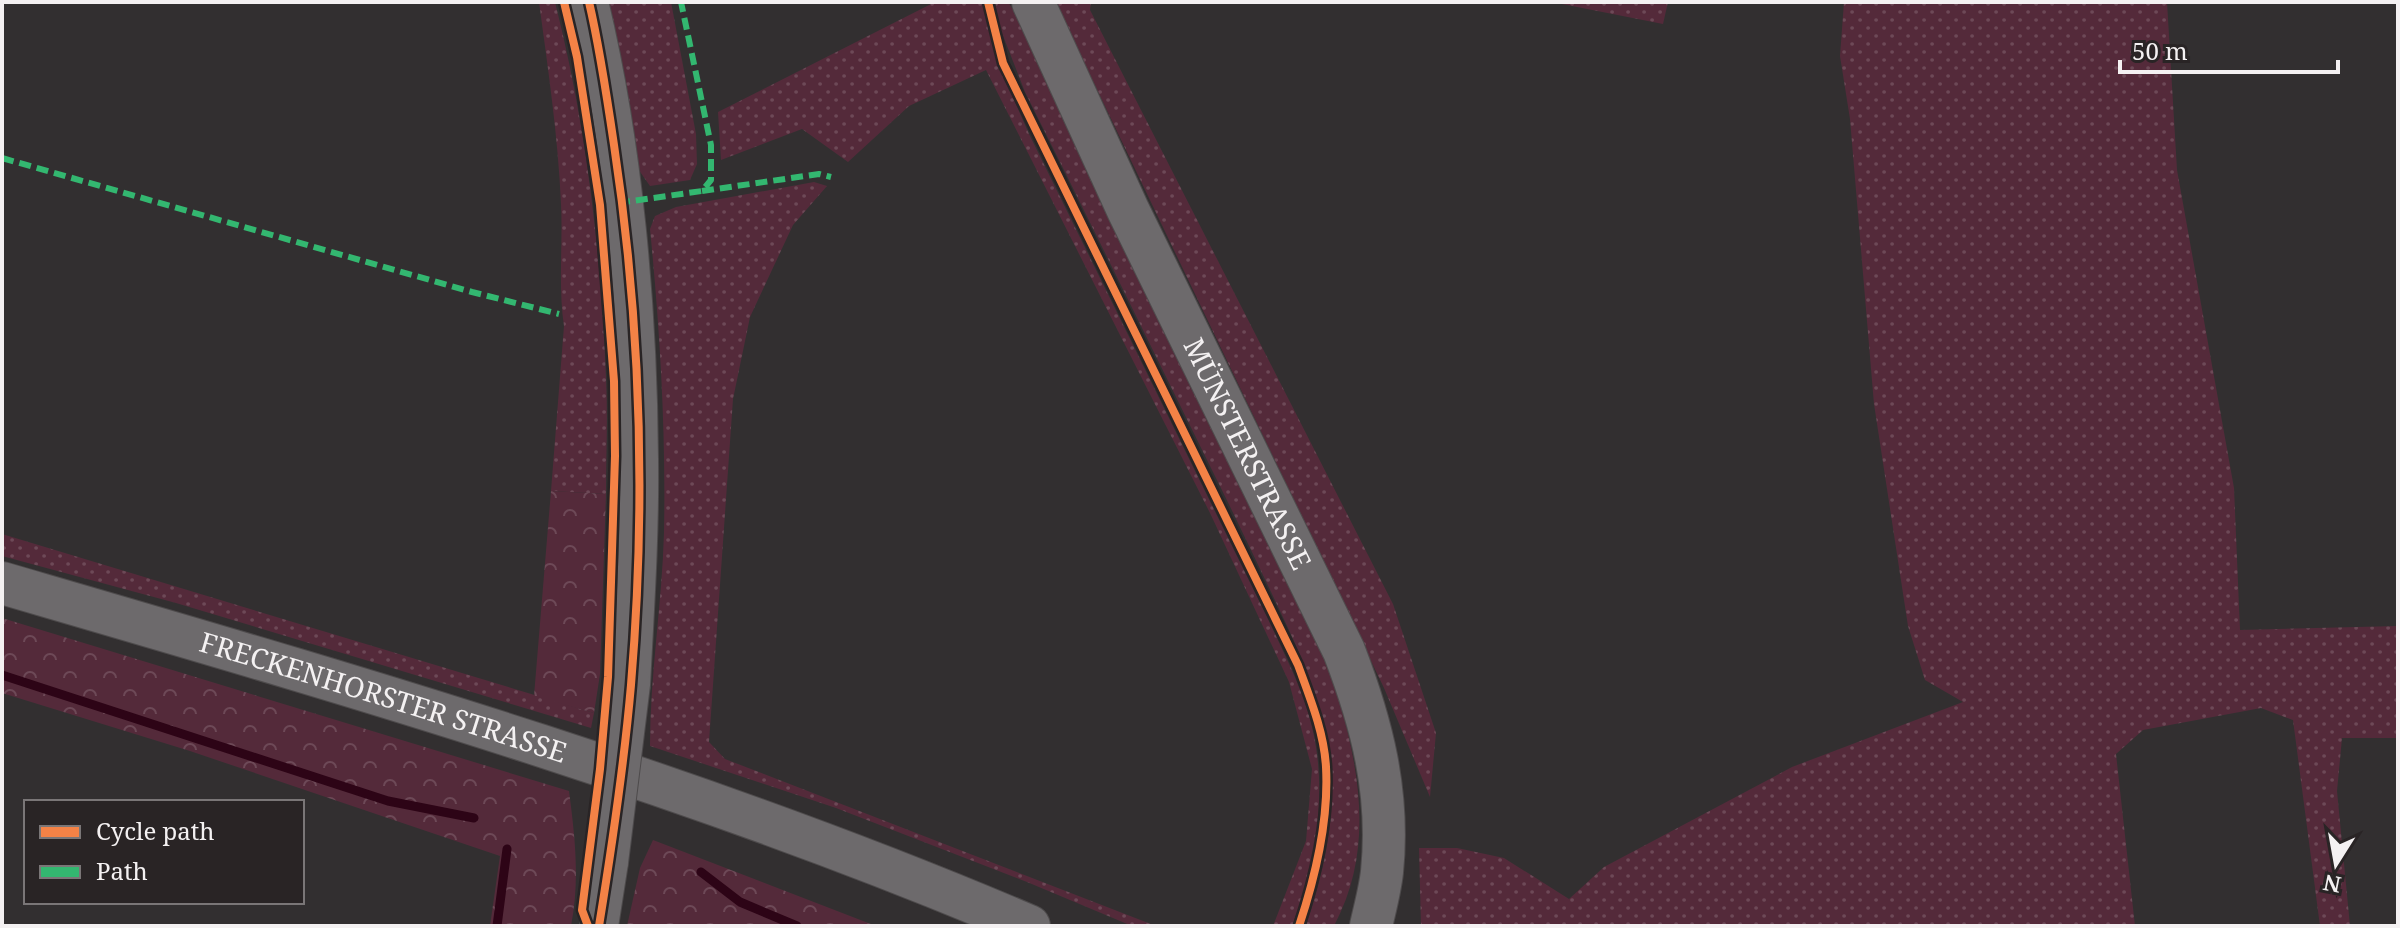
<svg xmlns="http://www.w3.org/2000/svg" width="2400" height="928" font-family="'Noto Serif',serif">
<defs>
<pattern id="grass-dots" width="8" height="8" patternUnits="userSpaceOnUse" patternTransform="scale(2)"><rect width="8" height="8" fill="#542a3a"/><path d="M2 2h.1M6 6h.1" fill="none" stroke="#6d4957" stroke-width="1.8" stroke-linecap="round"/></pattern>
<pattern id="forest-crowns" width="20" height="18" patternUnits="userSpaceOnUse" patternTransform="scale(2)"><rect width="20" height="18" fill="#542a3a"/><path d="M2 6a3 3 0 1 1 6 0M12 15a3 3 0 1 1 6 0" fill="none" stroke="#6d4957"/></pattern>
</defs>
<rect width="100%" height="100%" fill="#322f30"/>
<path fill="url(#grass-dots)" d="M539 2H555C586 124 601 252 606 378 608 417 606 456 606 494L551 491 564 326C558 286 563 244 561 204 558 136 548 69 539 2Z
M608 2H671L696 134 697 164 690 180 650 186 636 166Z
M935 2H983C991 49 1010 91 1029 134L1268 619C1284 654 1303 689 1312 727 1328 793 1316 863 1292 926H1273L1306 841 1312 769 1289 682 1210 513 986 70 909 106 848 162 802 129 721 160 718 112Z
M995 2H1008L1030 36 1323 645C1351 738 1383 834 1334 926H1306C1323 875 1336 819 1331 765 1325 703 1298 649 1272 594 1252 552 1232 510 1211 468 1149 343 1088 217 1025 92L1000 28Z
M1055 2H1091L1090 10 1393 604 1436 733 1430 797 1384 688Z
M1552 2H1668L1663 24Z
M1844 2H2167L2177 170 2234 488 2240 630 2398 626V738H2342L2337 791 2350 926H2320L2293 720 2261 708 2143 730 2116 754 2135 926H1645L1643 924 1642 926H1421L1419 848H1457L1504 858 1569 899 1604 867 1792 767 1963 702 1925 680 1908 626 1874 404 1850 119 1840 56Z
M814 182 827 186 793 225 750 317 733 399 709 742 725 759 1156 926H1132L1027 882 836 808 650 746C650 675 662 604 664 533 666 431 660 330 650 229L655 216 676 207Z
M2 534 594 713 591 728 176 603 2 556Z"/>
<path fill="url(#forest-crowns)" d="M551 491 606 494 600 674 594 713 534 696Z
M2 618 569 791C575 837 580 880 571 926H490L500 856 190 751 2 693Z
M653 840 876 926H627L640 868Z"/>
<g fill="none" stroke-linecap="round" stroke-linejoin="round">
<path stroke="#2d0416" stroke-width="9" d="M2 675 388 801 474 818
M701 872 740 902 797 926
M497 926 507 849"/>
<g stroke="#4e4b4c" stroke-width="40">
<path id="tertiary" d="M589 2C624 147 638 310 639 459 640 534 635 609 631 684
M599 926 609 862"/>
</g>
<g stroke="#4e4b4c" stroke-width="44">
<g id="secondary">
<path id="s1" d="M1033 2 1128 210 1344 651C1372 724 1390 793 1382 872 1380 890 1375 908 1371 926"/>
<path id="s2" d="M2 583C348 684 697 784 1029 926"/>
</g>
</g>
<use href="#tertiary" stroke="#6d6a6c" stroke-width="38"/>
<use href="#secondary" stroke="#6d6a6c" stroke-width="42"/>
<g stroke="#4e4b4c" stroke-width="40" stroke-linecap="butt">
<path id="tertiary-bridge" d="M609 862 631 684"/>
</g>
<use href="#tertiary-bridge" stroke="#6d6a6c" stroke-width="38"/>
<path stroke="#33b770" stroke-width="6" stroke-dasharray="12 6" stroke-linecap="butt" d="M2 158 472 292 559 314
M702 191 819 174 831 177
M618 203 702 191 711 180V145L681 2"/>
<g stroke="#292425" stroke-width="13">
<path id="cycleway" d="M564 2 577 57 600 205 614 381 615 456 608 677 600 769 582 910 588 926
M589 2C600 49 607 97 614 145 641 323 646 506 631 685 624 766 612 846 599 926
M988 2 1003 63 1298 665C1310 698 1324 732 1326 767 1329 821 1316 875 1299 926"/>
</g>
<use href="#cycleway" stroke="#f48246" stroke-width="8"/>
</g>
<g text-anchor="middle" stroke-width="6" stroke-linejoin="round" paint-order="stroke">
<g font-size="28" fill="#f4f1f2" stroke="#292425">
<text dy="10" stroke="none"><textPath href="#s1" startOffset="500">MÜNSTERSTRASSE</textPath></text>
<text dy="10" stroke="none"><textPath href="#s2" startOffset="398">FRECKENHORSTER STRASSE</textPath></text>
</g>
</g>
<rect width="2400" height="928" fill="none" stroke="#f4f1f2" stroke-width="8"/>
<rect x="24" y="800" width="280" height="104" fill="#292425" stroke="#7a7677" stroke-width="2"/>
<rect x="40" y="826" width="40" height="12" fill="#f48246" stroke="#7a7677" stroke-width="2"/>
<text x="96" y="840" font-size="24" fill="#f4f1f2">Cycle path</text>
<rect x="40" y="866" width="40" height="12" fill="#33b770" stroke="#7a7677" stroke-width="2"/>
<text x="96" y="880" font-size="24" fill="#f4f1f2">Path</text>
<g transform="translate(2336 864) rotate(191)" stroke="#292425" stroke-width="6" paint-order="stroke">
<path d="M0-6L14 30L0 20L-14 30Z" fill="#f4f1f2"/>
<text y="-12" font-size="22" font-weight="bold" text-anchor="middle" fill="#f4f1f2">N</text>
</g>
<path d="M2120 60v12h218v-12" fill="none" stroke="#f4f1f2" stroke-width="4"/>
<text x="2132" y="60" font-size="24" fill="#f4f1f2" stroke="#292425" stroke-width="6" paint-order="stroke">50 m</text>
</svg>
